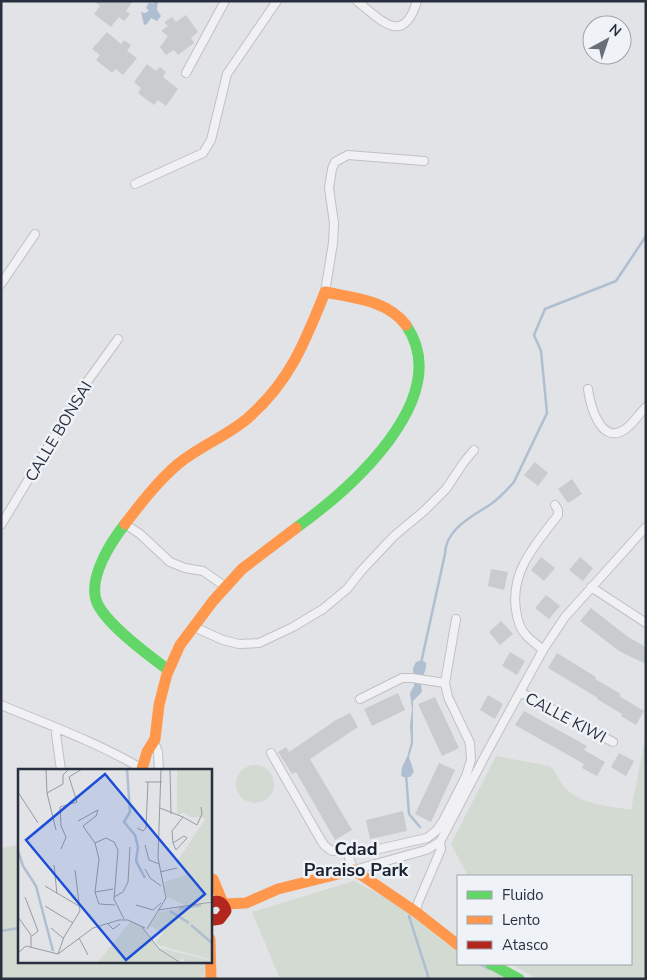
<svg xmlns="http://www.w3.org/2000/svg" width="647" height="980" font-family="'Nunito Sans',sans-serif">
<rect width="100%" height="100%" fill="#e1e3e6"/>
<path fill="#d2dad1" d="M646 735V979H537L514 966 512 964H631V876H468L451 844 496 756 549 766C557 771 559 782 565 788 582 805 609 806 631 810Z
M236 784a19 19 0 1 1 38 0a19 19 0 1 1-38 0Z
M19 845V961H205L204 979H1V848Z
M354 881C375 892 397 902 415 917 430 928 442 943 458 951V964H482L511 979H280L252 912Z"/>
<path fill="#afbfd1" d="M152 1H158L157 10 161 16 157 21 151 18 147 24 144 25 141 12 145 13 149 11 146 8 149 2 154 4Z
M422 660 426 663C427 673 419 678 422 692L413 701V744L409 757 414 772 410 777H403L401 775 402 767 407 757 411 742 410 726 412 709 410 693 414 686 413 668 416 662Z"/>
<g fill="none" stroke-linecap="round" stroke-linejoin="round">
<path stroke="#afbfd1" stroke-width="2.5" d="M421 663 445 554C445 529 473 516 491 504 500 498 507 490 514 482L547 413 541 351 534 335 545 309 616 281 646 236
M406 774 409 814 420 827
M409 916 429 979
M1 931 19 928
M480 964 489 969"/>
</g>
<path fill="#c9cbce" d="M94 1H133L126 11 130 14 124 21 119 17 111 27 94 14 100 6Z
M186 15 198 32 191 38 194 43 178 55 174 50 166 55 160 47 168 36 161 31 168 26 164 22 172 17 176 22Z
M107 32 121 44 124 40 131 45 127 51 137 58 123 75 116 69 112 73 96 60 100 55 92 49Z
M147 64 156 71 160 67 166 72 163 77 178 89 166 106 158 100 154 105 138 93 141 88 134 82Z
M535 462 548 473 538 486 524 475Z
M572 479 582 494 568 503 558 489Z
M541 557 555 568 544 581 531 570Z
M580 557 593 568 583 581 569 570Z
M491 569 508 572 504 590 488 586Z
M546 595 560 606 549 619 535 608Z
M591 608 628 637 646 647V664L619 651 580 621Z
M501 621 513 634 500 645 489 632Z
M510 652 525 661 517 675 502 666Z
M557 653 596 677 595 679 621 694 619 696 644 711 636 725 621 716 622 714 597 699 598 698 548 668Z
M398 693 405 710 372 726 364 709Z
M488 695 503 704 495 719 480 710Z
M435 697 459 748 442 756 418 704Z
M524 711 587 746 584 750 605 762 597 776 582 768 584 764 515 725Z
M350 713 358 727 310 759 352 830 335 840 296 772 292 774 278 752 286 747 289 752 336 720Z
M619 753 634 761 626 776 611 767Z
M439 763 455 770 431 822 415 814Z
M403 811 407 831 370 839 366 820Z"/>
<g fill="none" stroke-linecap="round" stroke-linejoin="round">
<g stroke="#bfc1c4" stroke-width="10">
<path id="street" d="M357 1C381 20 403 47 417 1
M186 73 225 1
M135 184 203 153 211 140 227 74 277 1
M1 284 35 234
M325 292 333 243 334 223 329 188 332 169 335 162 348 155 424 161
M588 389C590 404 600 445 624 430 632 425 639 414 646 407
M125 524 140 534 170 562 185 568 203 571 226 587
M1 525 87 382 118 339
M591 587 646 623
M194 627 223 640 239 644 259 643 293 627 323 609 347 589 362 570 394 536 424 511 446 489 464 462 474 450
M543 650C538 645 531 641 526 635 520 629 517 618 516 610 510 571 536 544 558 515V510L555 505
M520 692 613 742
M360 699 402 678H412L445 683
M1 705C49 725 99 743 144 770
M57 728 56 734 61 770
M154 742 158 752 159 770
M271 753 322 842 325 846 332 851 358 849 370 851 427 838 436 831 442 823 466 776 471 760 470 743 448 697 445 683 456 619
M346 850 354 870 426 850 440 842 486 754 543 650 565 617 646 527
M416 912 418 903 441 849 440 842"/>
</g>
<use href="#street" stroke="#f1f1f3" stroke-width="8"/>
<path stroke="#63d668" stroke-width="11" d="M125 524C111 542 89 576 96 600 103 622 148 655 167 669
M296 528C349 490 456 398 406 325
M491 964 519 979"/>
<path stroke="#ff974d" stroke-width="11" d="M125 524C141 503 158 481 178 464 200 446 227 436 248 418 290 381 305 342 325 292 354 298 387 300 406 325
M142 769 147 752 155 739 159 705 167 674 180 645 213 601 242 569 296 528
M213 879 223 903
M224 904 246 903 278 889 354 870 416 912 458 945
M210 939 211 979"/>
<path stroke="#b3261e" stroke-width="11" d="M210 903C218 899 224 902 226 911L220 919 214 920 210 918"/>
</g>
<g text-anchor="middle" stroke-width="5" stroke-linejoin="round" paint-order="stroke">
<g font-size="16" fill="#28303f" stroke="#eff2f6">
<text transform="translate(58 431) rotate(-59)" y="6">CALLE BONSAI</text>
<text transform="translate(566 717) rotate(28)" y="6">CALLE KIWI</text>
</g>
<g font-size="18" font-weight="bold" fill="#1a2230" stroke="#eff2f6">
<text x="356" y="855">Cdad<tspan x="356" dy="21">Paraiso Park</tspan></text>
</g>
</g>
<g transform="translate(18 769)">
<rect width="194" height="194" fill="#e1e3e6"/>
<path d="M159 0H194V131L169 137 149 128 146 113 168 106 160 91 188 49 172 48 166 44 159 46ZM194 133V191L140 176 138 173 145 164 132 157 141 143ZM113 152 123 157 139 179 159 193H80ZM142 179 194 192V193H167L164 189 161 193Z" fill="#d2dad1"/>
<path fill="none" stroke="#afbfd1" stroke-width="2.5" d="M109 0 112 43 106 53 117 66 120 78 118 92 127 109M0 82 5 97 18 117 35 182M161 140 183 136M152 142 171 154M173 156 194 174"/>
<path fill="none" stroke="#979ba3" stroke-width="1" d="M28 0 29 24 38 61M152 0 153 45M127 13H144M0 23 20 54M29 24 45 15V6L51 0M142 39 165 48 154 62 155 74 158 81 169 69 166 67 155 74M165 48 179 56 184 45 183 38M60 52 80 41 78 47 65 57 77 74M119 59 125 62 128 59 130 13M127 76 131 91 141 95M43 80 48 68 43 57 42 38 59 33 51 8 64 0M36 96 39 125M127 100 132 109 143 117M142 103 159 99M27 117 61 137M77 123 95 120M7 128 20 162 14 167M96 128 105 123 110 113 112 78M97 136 81 135 77 123 81 90 77 74 88 69 96 73 100 81 96 130 106 150M118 136 135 141 143 134M27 137 55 154M140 141 194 133M0 148 13 166V178M89 154 95 160 102 155M124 158 141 180 161 193M33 159 45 169M129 160 148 129 140 89 143 0M61 169 70 186M0 184 8 177 40 185 75 159 101 151H110L127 159M40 185 46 168 62 142 57 101"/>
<path fill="#1d4ed8" fill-opacity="0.15" stroke="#1d4ed8" stroke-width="2.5" d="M87 5 187 125 108 191 8 71Z"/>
<rect width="194" height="194" fill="none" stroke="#28303f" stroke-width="2.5"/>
</g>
<rect width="647" height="980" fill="none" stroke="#28303f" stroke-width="5"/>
<rect x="457" y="875" width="175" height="90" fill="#eff2f6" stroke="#9fa4ad"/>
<rect x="467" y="891" width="25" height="8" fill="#63d668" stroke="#9fa4ad"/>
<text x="502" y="900" font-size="15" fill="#28303f">Fluido</text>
<rect x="467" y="916" width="25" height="8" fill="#ff974d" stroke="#9fa4ad"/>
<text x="502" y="925" font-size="15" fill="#28303f">Lento</text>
<rect x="467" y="941" width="25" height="8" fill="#b3261e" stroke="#9fa4ad"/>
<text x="502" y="950" font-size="15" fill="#28303f">Atasco</text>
<g transform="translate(607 40) rotate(40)"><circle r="24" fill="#eff2f6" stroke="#9fa4ad"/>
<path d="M0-4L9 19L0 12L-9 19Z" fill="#696f79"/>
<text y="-8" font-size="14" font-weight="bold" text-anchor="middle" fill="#28303f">N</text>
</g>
</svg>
